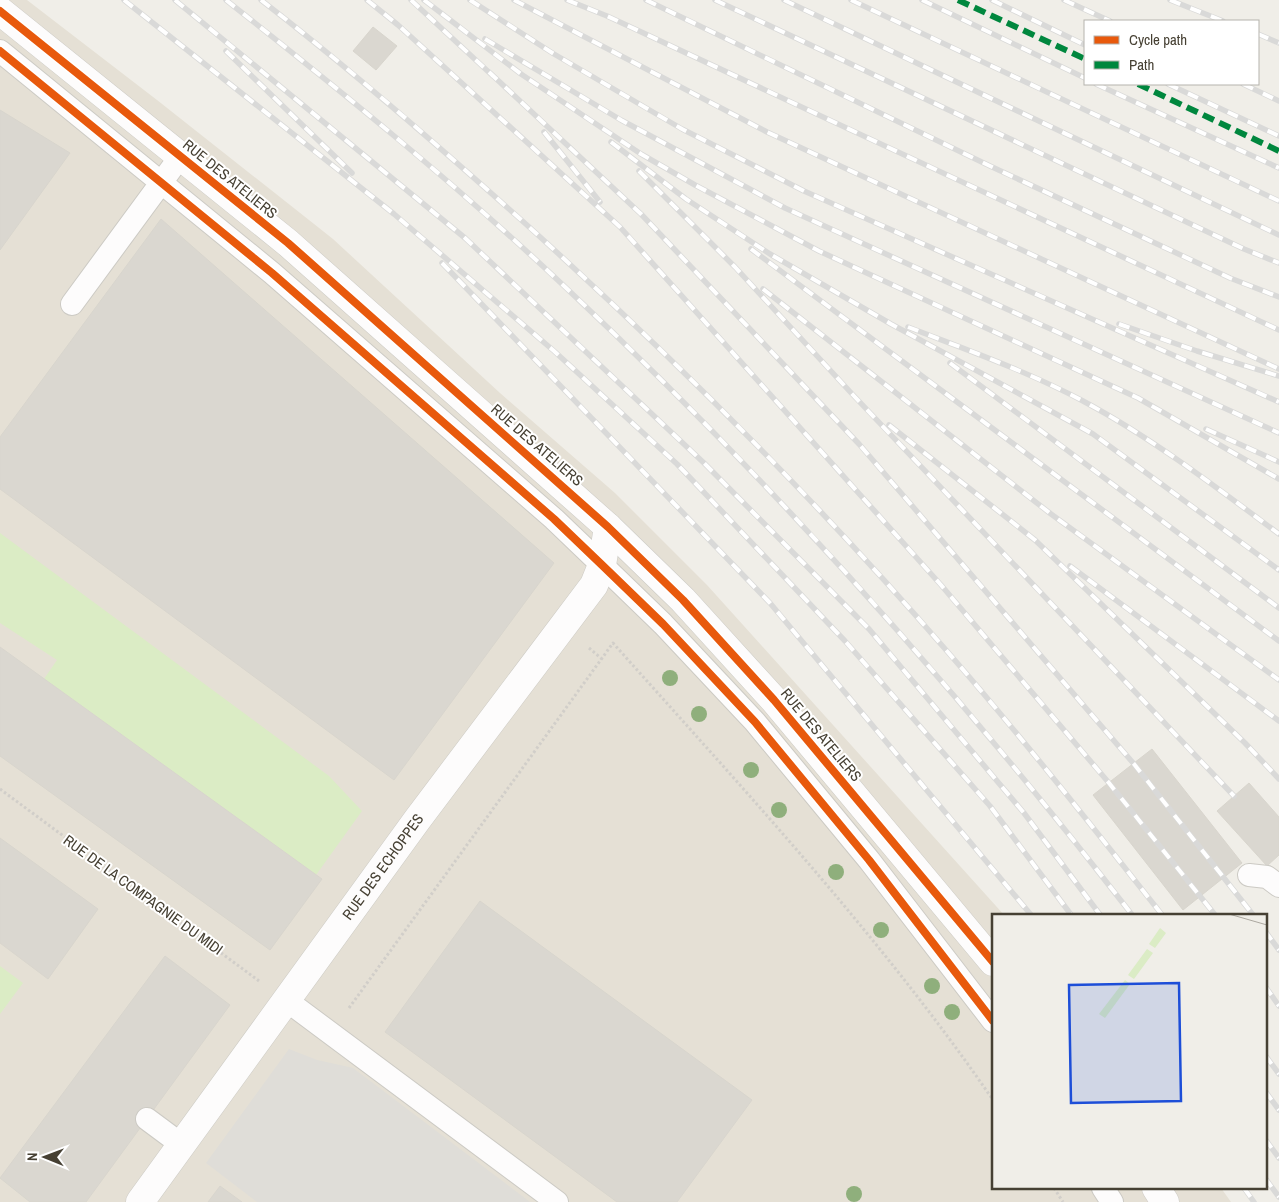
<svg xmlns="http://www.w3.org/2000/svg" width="1279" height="1202" font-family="'Archivo Narrow',sans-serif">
<rect width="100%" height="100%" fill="#f0eee8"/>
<path fill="#e5e0d5" d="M0 0H27L157 100 333 239 500 393 615 493 707 585 1005 916H993V1188H1221L1231 1202H0Z"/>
<path fill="#dbecc5" d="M0 533 329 776 362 811 316 875 44 679 57 660 0 623Z
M0 966 23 983 0 1014Z"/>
<path fill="#dfddd8" d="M289 1049 317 1060 353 1068 530 1202H257L206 1163Z"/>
<path fill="#dad7d0" stroke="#d8d5cd" d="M373 27 397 46 376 70 353 51Z
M0 110 70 153 0 250Z
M161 219 554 563 394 780 0 489V437Z
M0 647 322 879 270 950 0 756Z
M1152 749 1242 863 1183 910 1093 795Z
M1249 783 1279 817V855L1267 866 1217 811Z
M0 838 98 909 48 979 0 943Z
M480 901 752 1100 677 1202H617L385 1032Z
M165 956 230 1005 86 1202H30L0 1178Z
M220 1186 242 1202H208Z"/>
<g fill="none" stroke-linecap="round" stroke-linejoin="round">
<g stroke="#cccac4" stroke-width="24">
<path id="lane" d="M0 51 272 273 554 519 602 565 663 624 755 722 869 860 993 1021
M72 304 180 157
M1249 875 1267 877 1279 886
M286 1000 557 1202
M147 1119 182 1145
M1103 1188 1112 1202"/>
</g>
<g stroke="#cccac4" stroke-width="29">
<g id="street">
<path d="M0 11 288 243 608 527 683 600 774 700 993 962"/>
<path d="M1156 1188 1165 1202"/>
<path id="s1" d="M140 1202 417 820 594 585 602 565 608 527"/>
</g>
</g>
<path stroke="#d1cec9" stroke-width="3" stroke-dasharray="2.5 2.5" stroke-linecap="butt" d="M589 648 602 659
M0 789 259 981
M349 1008 613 643C745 791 881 937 993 1100
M1054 1188 1063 1202"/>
<use href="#lane" stroke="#fdfcfc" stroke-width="22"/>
<use href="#street" stroke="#fdfcfc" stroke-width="28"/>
<g stroke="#d9d9d8" stroke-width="5.5">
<path id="rail" d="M124 0 394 214 554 351 677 464 845 641 990 806 1072 916
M175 0 465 238 704 463 869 629 1024 813 1101 916
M226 0C341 91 456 184 563 285 771 480 959 691 1133 916
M261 0C353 71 441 148 528 226 675 359 816 500 946 650 1021 736 1092 826 1163 916
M367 0 398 25 620 227 941 585 1109 783 1216 916
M411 0 493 76
M424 0 521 74 641 154 695 185 819 251 1138 398 1279 479
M470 0 554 54 682 129 804 191 1279 402
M514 0 767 132 1279 369
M567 0 607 16 1279 330
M646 0 990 166 1230 278 1279 297
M715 0 1244 249 1279 263
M784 0 1279 235
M851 0 1279 201
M922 0 1085 78
M992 0 1085 45
M1064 0 1110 21
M1170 0 1223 21
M1258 34 1279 43
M485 39 621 120 785 208 1279 433
M226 51 352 173
M489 72 641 214 859 444 1134 764 1254 916
M1096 84 1279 168
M1168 84 1279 136
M1243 84 1279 101
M544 132 600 202
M611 142 686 199 770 254 891 324 1093 434 1279 570
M639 171 735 267 854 396 1234 796
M751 249 1279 641
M442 263 770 603 1032 916
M763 289 1051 514 1279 680
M1119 324 1197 351 1279 376
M908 327C967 350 1027 371 1083 401 1152 438 1216 487 1279 534
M950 363 1279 608
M889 425 1035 540 1245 743 1279 779
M1206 429 1279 462
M1070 566 1279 721
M1265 931 1279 950
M1265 986 1279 1006
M1265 1055 1279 1074
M1265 1091 1279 1110
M1265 1139 1279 1158
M1265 1178 1279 1197
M1244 1188 1254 1202"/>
</g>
<use href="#rail" stroke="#fff" stroke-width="4" stroke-dasharray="11" stroke-linecap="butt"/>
<path stroke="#00873e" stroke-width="6" stroke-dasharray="12 6" stroke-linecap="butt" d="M958 0 1085 59
M1138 84 1279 151"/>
<g stroke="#fff" stroke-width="11">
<path id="cycleway" d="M0 11 288 243 608 527 683 600 774 700 993 962
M0 51 272 273 554 519 602 565 663 624 755 722 869 860 993 1021"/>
</g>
<use href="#cycleway" stroke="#e8590c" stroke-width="8"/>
</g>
<g fill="#8faf7c">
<circle cx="670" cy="678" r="8"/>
<circle cx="699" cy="714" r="8"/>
<circle cx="751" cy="770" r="8"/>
<circle cx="779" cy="810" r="8"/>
<circle cx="836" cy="872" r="8"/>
<circle cx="881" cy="930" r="8"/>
<circle cx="932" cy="986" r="8"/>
<circle cx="952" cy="1012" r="8"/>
<circle cx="854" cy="1194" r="8"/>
</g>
<g text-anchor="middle" stroke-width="4" stroke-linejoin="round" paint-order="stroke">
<g font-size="15" fill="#464033" stroke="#fff">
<text transform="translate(230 179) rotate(39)" y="5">RUE DES ATELIERS</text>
<text transform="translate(537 445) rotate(41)" y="5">RUE DES ATELIERS</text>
<text transform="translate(821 735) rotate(50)" y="5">RUE DES ATELIERS</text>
<text dy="5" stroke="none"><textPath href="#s1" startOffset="414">RUE DES ECHOPPES</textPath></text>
<text transform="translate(143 895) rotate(36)" y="5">RUE DE LA COMPAGNIE DU MIDI</text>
</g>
</g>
<g transform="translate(992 914)">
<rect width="275" height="275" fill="#f0eee8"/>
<path d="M168 14 174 19 163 34 157 30ZM155 35 161 39 142 65 136 61ZM133 66 138 70 113 104 107 100Z" fill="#dbecc5"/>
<path fill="none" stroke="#aca8a0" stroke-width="1" d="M237 0 275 11"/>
<path fill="#1d4ed8" fill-opacity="0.15" stroke="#1d4ed8" stroke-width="2.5" d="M187 69 189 187 79 189 77 71Z"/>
<rect width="275" height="275" fill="none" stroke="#464033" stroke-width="2.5"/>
</g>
<rect x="1084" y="20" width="175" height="65" fill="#ffffff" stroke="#b5b3ad"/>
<rect x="1094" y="36" width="25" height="8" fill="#e8590c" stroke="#b5b3ad"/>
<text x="1129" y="45" font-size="15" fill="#464033">Cycle path</text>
<rect x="1094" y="61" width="25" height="8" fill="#00873e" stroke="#b5b3ad"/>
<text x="1129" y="70" font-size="15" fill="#464033">Path</text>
<g transform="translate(45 1157) rotate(271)" stroke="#ffffff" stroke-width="4" paint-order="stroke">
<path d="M0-4L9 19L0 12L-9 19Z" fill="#464033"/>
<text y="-8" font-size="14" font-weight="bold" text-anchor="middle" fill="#464033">N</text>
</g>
</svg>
